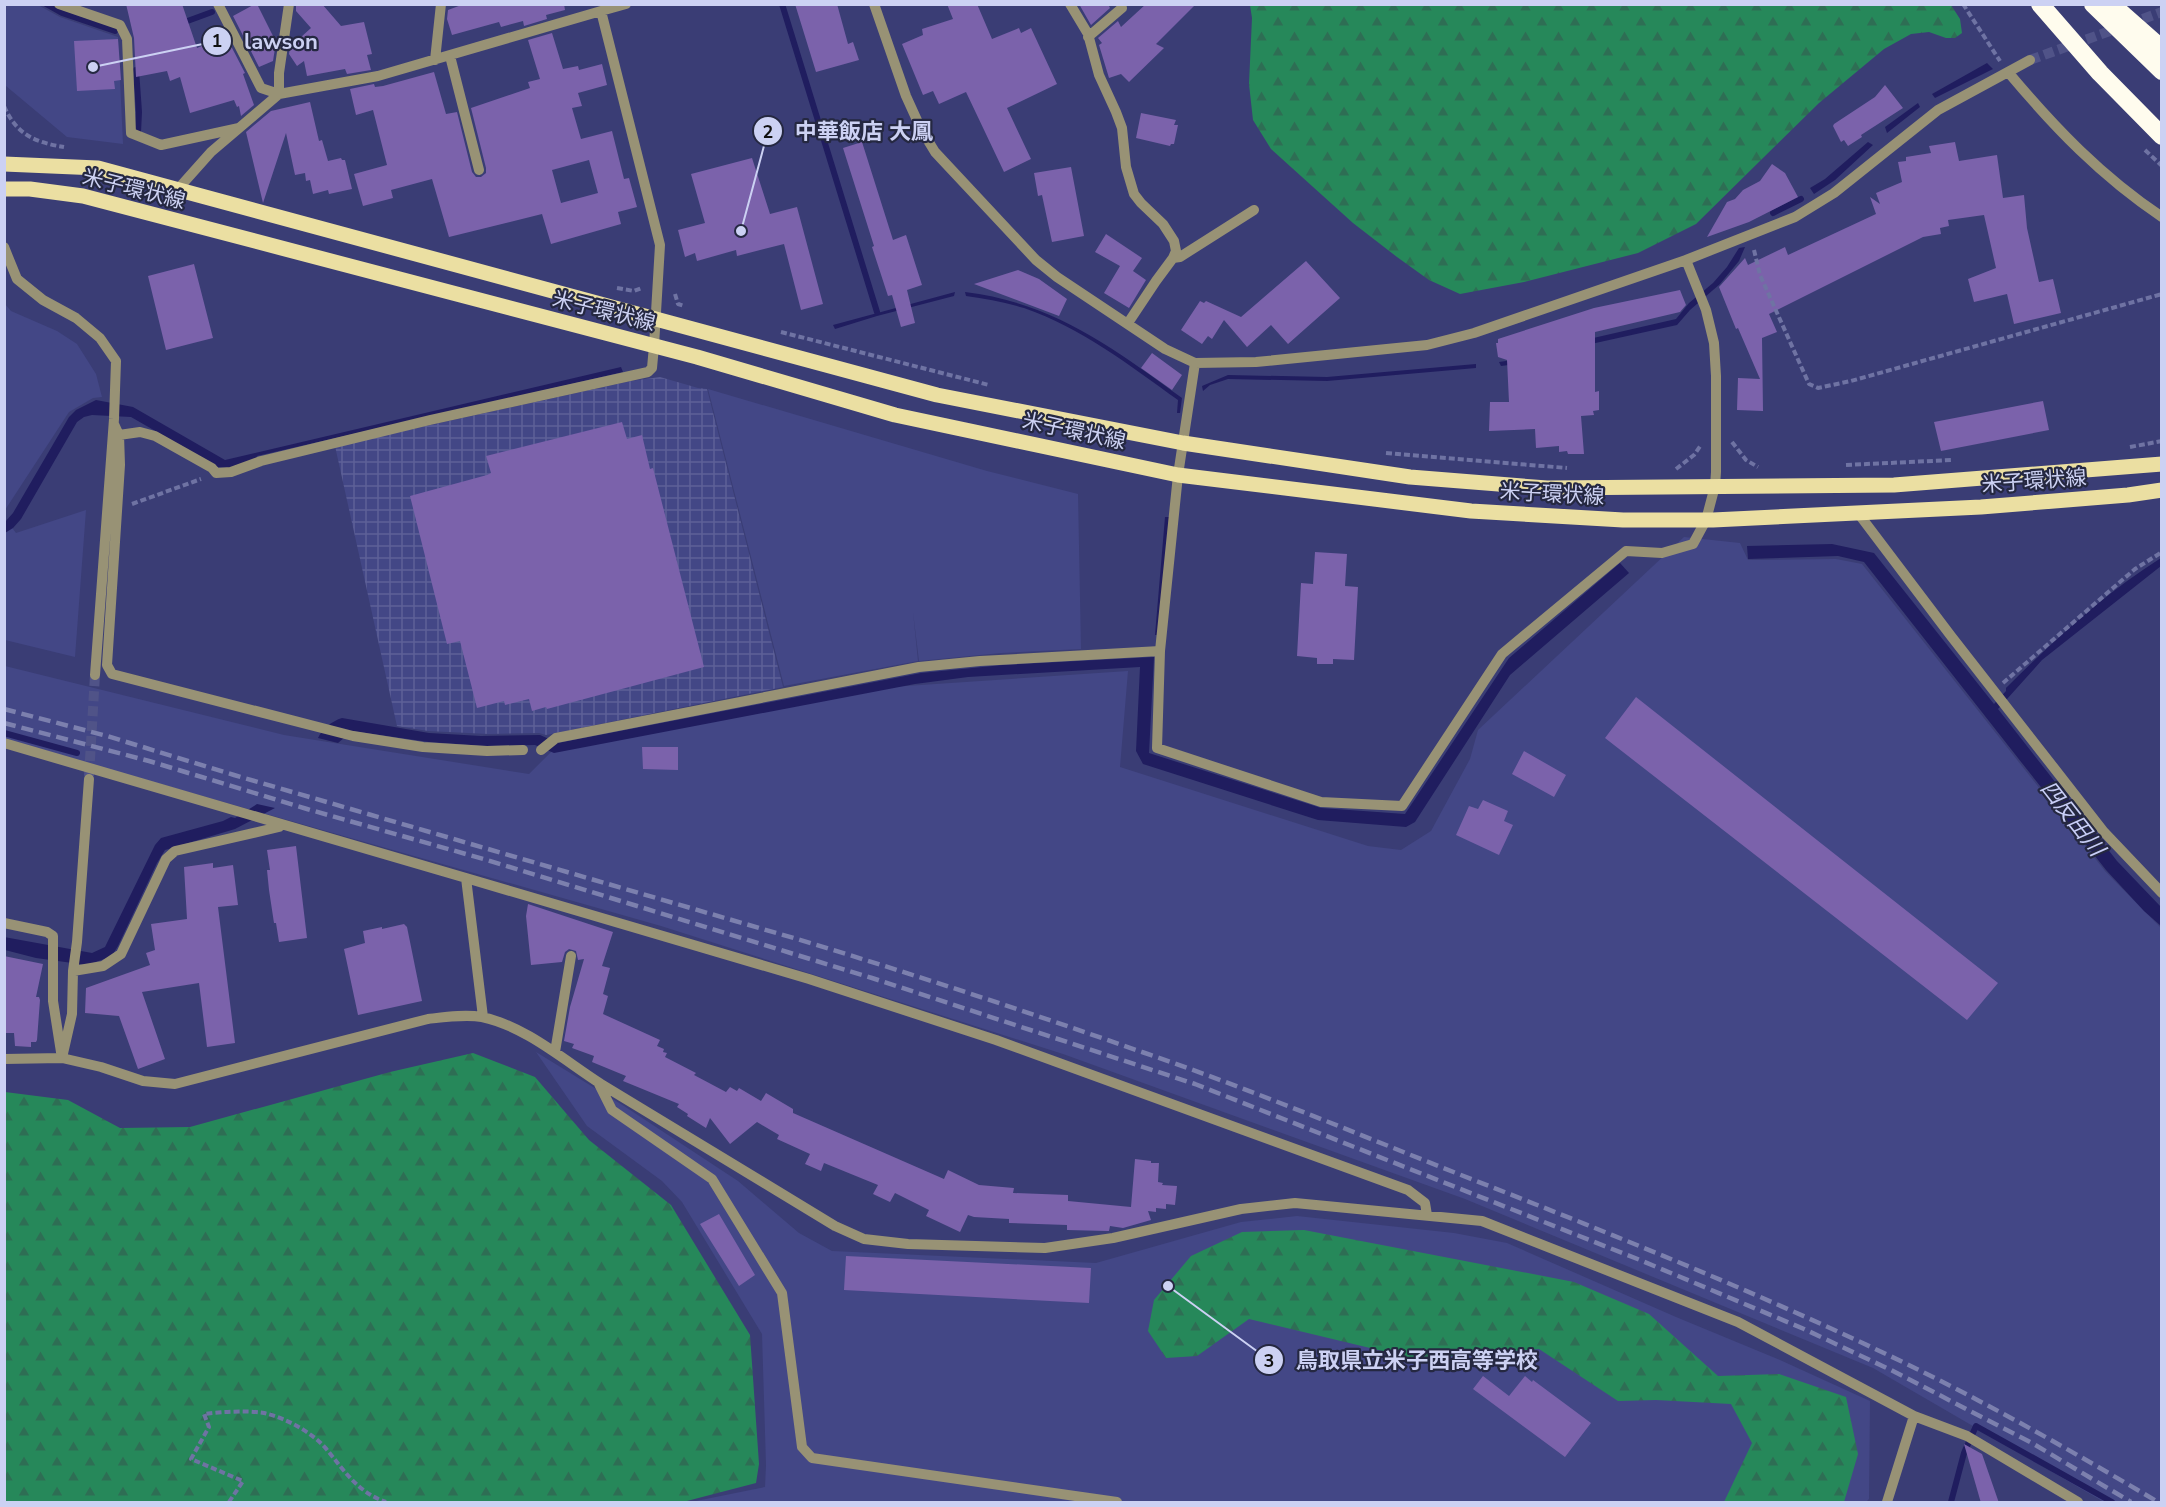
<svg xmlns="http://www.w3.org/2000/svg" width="2166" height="1507" font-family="'Nunito Sans','Noto Sans JP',sans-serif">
<defs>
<pattern id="industrial-grid" width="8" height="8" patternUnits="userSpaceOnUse" patternTransform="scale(1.5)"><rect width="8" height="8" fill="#434786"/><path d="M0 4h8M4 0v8" fill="none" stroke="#5d6098"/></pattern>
<pattern id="forest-firs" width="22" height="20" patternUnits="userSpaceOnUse" patternTransform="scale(1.5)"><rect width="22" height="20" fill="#26885a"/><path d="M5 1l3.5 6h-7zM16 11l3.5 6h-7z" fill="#2e6e54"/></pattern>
</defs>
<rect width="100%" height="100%" fill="#3a3d75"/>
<path fill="#434786" d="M4 5H38L60 17 118 37 123 144 67 137 6 86 4 80Z
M5 304 11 311 57 331 77 344 96 374 102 397 93 398 69 412 5 510Z
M708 389 987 471 1078 494 1081 649 1001 653 919 661 913 612 918 661 784 686Z
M86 510 75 657 5 640 4 517 16 533Z
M1684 537 1740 543 1748 560 1836 559 1862 564 2105 871 2161 928V1502H2104L1873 1368 1465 1199 1063 1054 661 926 5 740V666L284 735 529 774 552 751 876 688 1128 671 1120 767 1368 846 1401 850 1431 831 1470 759 1478 730Z
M536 1052 624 1106 738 1181 799 1233 832 1251 1096 1263 1241 1222 1297 1216 1454 1233 1507 1243 1676 1317 1780 1360 1870 1401 1869 1499 1866 1502H691L765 1487 766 1465 762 1334 682 1202 662 1181 587 1126Z"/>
<path fill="url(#industrial-grid)" d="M660 377 698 388 707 389 783 687 546 735 539 733 489 734 428 731 397 726 335 446 631 381Z"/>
<path fill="url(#forest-firs)" d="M1951 5 1960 19 1962 33 1955 38H1946L1929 32 1911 34 1884 49 1819 103 1696 224 1638 253 1524 282 1460 294 1429 280 1397 257 1353 223 1271 149 1253 120 1249 84 1252 18 1250 5Z
M473 1053 535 1077 589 1140 671 1205 750 1335 759 1464 756 1483 683 1502H5V1092L68 1100 120 1128 190 1127 390 1072Z
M1304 1230 1574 1282 1649 1314 1718 1376 1779 1374 1846 1397 1858 1454 1844 1502H1724L1752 1443 1731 1404 1656 1400 1618 1401 1539 1349 1416 1359 1249 1319 1197 1356 1166 1358 1148 1331 1154 1300 1191 1256 1242 1232Z"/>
<path fill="#201d5f" d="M1987 63 1993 69 1935 98 1932 94Z
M1918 103 1920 107 1887 133 1885 127Z
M1868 142 1873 145 1835 180 1814 194 1810 188 1825 179Z
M1745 247 1739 261 1720 284 1690 310 1677 325 1591 344 1561 358 1501 366 1499 362 1559 353 1589 339 1676 319 1689 303 1713 283 1727 267 1739 248Z
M955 292 954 296 877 316 835 329 833 325Z
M965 292C1054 303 1112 347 1182 398L1180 413H1177L1178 400C1129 365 1082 328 1024 308 1005 302 986 299 966 296Z
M1476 364V368L1327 381 1228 379 1210 385 1203 391 1202 386 1228 375 1327 377Z
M621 367 623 372 257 456 256 459 230 468 218 467 131 417 92 415 84 417 77 422 21 519 13 528 5 533V522L13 513 69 417 76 410 96 400 133 407 225 460Z
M1165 517H1169L1159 635H1155Z
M1832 544 1874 553 1994 704 2006 691V688C2053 641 2105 593 2161 558V566L2042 660 1998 709 2117 861 2161 907V926L2144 911 2106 870 1864 562 1838 556 1748 559 1747 546Z
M1620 563 1629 573 1510 675 1415 822 1406 827 1318 820 1143 764 1136 751 1140 667 968 677 915 684 554 753 535 745 485 746 429 742 352 731 338 743 318 738C322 729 332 721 342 718L429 733 481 736 540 735 558 743 921 673 1003 665 1154 657 1149 753 1321 808 1405 814 1509 658Z
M257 804 275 808 235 829 165 850 157 863 118 946 113 954 107 958 87 965 36 958 5 950 4 937 92 953 105 947 155 845 161 838 223 821 231 817 235 818Z"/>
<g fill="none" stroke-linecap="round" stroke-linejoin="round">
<path stroke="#201d5f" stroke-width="6" d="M46 4 62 13 115 31
M782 4 877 312
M182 23 212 12
M136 70 139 112 138 132
M1773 213 1801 199
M4 733 77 753
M1951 1502 1964 1453 1976 1426 2112 1502"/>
</g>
<path fill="#7b62ab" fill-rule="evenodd" d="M126 4H182L197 48 209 43 212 53 231 46 245 73 243 74 254 105 241 116 239 106 237 107 234 100 190 113 180 77 170 81 167 71 136 77 134 38Z
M255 4H257L276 42 273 61 259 67 233 16Z
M296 4H322L341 26 364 22 372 54 367 55 371 70 347 74 345 69 307 76 304 61 297 66 289 54 290 47 311 28 296 11Z
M464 4H564L565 10 546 15 547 19 524 26 523 21 501 27 499 22 452 35 447 19 448 10Z
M795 4H837L848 44 853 42 859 60 816 72Z
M947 4H977L992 39 1019 28 1021 33 1031 28 1057 84 1007 108 1031 159 1004 172 966 92 939 104 933 91 923 95 902 44 923 35 922 29 953 19Z
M1079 4H1108L1110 8 1091 25Z
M1146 4H1196L1156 44 1164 48 1129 82 1121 74 1109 78 1099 45 1102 43 1098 38 1118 21 1121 27Z
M552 33 563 69 578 66 579 70 602 64 607 85 578 93 582 106 572 108 581 139 612 131 624 179 629 178 637 207 618 212 621 224 551 244 542 214 449 237 432 179 391 190 393 198 363 206 354 174 387 165 373 110 356 115 350 89 374 84 375 87 383 86 434 72 446 114 457 112 472 172 476 177H481L486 173V168L471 108 530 88 528 82 540 79 528 40ZM589 160 598 193 561 203 552 170Z
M118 39 121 80 114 81 115 89 77 91 74 41Z
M1885 85 1903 108 1861 135 1862 137 1848 146 1844 140 1841 142 1833 126 1834 124 1875 97Z
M310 102 319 141 322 140 328 161 341 158 342 160H345L352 189 329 194 328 190 313 194 310 180 306 181 305 173 295 175 286 133 263 203 246 132 271 111Z
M1141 113 1176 120 1174 125H1178L1174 144H1171L1170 146 1136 138Z
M862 142 893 240 906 235 922 285 907 290 915 323 901 327 892 295 888 296 872 247 874 246 843 148Z
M1955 142 1959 161 1997 155 2003 198 2024 195 2027 228 2039 282 2053 279 2061 313 2014 324 2007 294 1974 302 1968 279 1996 268 1984 215 1948 220 1949 226 1940 228 1941 234 1923 237 1769 314 1777 332 1762 338 1763 411 1737 410 1738 378 1760 379 1738 328 1736 329 1719 287 1745 258 1748 265 1785 247 1788 255 1876 214 1870 197 1880 204 1876 193 1902 182 1898 162 1906 161V157L1931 153 1929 146Z
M752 158 770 214 797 207 823 304 801 310 784 244 737 256 736 250 697 261 695 253 685 257 678 230 705 223 691 174Z
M1772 164 1785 173 1798 197 1749 222 1707 237 1727 202 1735 199 1743 190 1760 181Z
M1071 167 1084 236 1052 242 1042 195 1038 196 1034 173Z
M1106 234 1142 258 1133 271 1146 280 1129 308 1104 293 1120 266 1095 252Z
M1306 261 1340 298 1288 344 1271 325 1247 347 1224 320 1212 339 1208 336 1202 344 1181 330 1200 301 1204 303 1206 301 1241 317Z
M194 264 213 338 166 350 148 276Z
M1018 270 1039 279 1067 299 1059 316 974 284Z
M1680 290 1686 305 1680 312 1595 332V392L1599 391V410L1593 411 1594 415 1581 416 1584 454H1568L1567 451 1559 452V446L1536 448 1535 429 1489 431 1490 402H1509L1507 360 1498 357 1496 343H1498V339L1594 308Z
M1152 353 1182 375 1172 390 1141 368Z
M2043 401 2049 430 1941 451 1934 422Z
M622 422 627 439 642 435 650 469 653 468 704 667 547 709 546 707 532 711 529 699 505 705 504 701 477 708 460 641 447 644 410 496 487 475 491 473 486 456Z
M1315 552 1347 554 1345 586 1358 587 1354 660 1333 659V664H1317V658L1297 656 1301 583 1313 584Z
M1636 697 1998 983 1967 1020 1605 738Z
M642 747H678V770L643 769Z
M1524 751 1566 775 1554 797 1512 774Z
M1483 800 1508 811 1504 821 1513 825 1499 855 1456 835 1469 806 1478 809Z
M296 846 307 938 279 942 276 923H274L269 890 267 870H270L267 850Z
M213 863V868L233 865 238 905 218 907 235 1043 207 1047 199 983 142 992 165 1059 138 1069 119 1016 85 1013 86 988 150 965 146 953 155 950 151 924 187 919 184 867Z
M528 904 613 932 602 966 610 968 603 994 608 996 603 1014 660 1040 657 1046 664 1049 663 1052 667 1053 665 1057 696 1073 694 1075 726 1092 730 1087 737 1091 739 1088 761 1101 766 1093 793 1109V1113L944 1179 948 1170 979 1185 1014 1188 1013 1193 1068 1195V1201L1131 1207 1135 1159 1151 1161V1163H1159L1158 1182 1163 1183 1162 1185 1177 1186 1175 1205 1166 1204V1209L1156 1208V1212L1148 1211 1151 1220 1123 1228 1110 1226 1109 1231H1107L1067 1230V1225L1009 1223V1219L974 1217 968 1215 960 1232 926 1216 929 1210 895 1193 890 1202 873 1194 878 1185 824 1163 821 1171 805 1164 810 1154 777 1139 779 1135 757 1122 730 1144 710 1118 706 1128 687 1116 688 1114 677 1107 679 1104 623 1081 626 1076 592 1062 594 1056 572 1048 574 1044 564 1041 570 1007 584 959 578 960 576 951 569 949 565 952 562 962 531 965 526 916Z
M404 924 407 927 422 1001 358 1015 344 949 365 943 363 931 382 927V929Z
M4 956 43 964 36 997H39L40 1000 37 1040 36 1042H31V1047L15 1046 14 1033H4Z
M719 1214 755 1275 739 1286 700 1224Z
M846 1256 1091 1268 1089 1303 844 1290Z
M1483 1376 1509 1396 1525 1376 1532 1382 1533 1380 1591 1423 1565 1457 1473 1389Z
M1964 1444 1982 1454 1999 1503H1981Z"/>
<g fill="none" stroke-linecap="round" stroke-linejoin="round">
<path stroke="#505388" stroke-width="10" stroke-dasharray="10 5" stroke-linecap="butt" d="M2030 60 2162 12
M89 776 95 675"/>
<path stroke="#6f73a3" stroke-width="4" stroke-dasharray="6 3" stroke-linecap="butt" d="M1963 4 2000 61
M4 106C17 135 34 142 64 147
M2145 150 2162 166
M1754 250 1760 275 1809 384 1818 388 1851 381 2162 294
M617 288 634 291 642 288
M675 294 678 304 684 306
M781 332 989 385
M1732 442 1746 460 1758 467
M2130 447 2162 441
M1386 453 1567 468
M1846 465 1952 460
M1676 469 1694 455 1701 445
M132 504 201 479
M2003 683 2135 569 2162 552
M229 1502 243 1481 191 1459 209 1427 204 1414C221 1412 247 1410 264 1413 286 1418 314 1433 328 1451 345 1472 359 1493 386 1502"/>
<path stroke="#989275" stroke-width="10" d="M59 4 120 25 127 39 131 133 161 145 239 128
M218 4 261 88 279 94 378 76 601 11
M874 4 906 96 921 129 935 152 1036 260 1057 277 1165 349 1195 363 1256 362 1427 345 1474 333 1686 260
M1070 4 1088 34 1099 75 1116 112 1122 128 1126 167 1134 194 1141 203 1163 224 1174 241 1176 251 1173 258 1156 281 1128 323
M1088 37 1122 8
M450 56 479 170
M435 60 441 4
M2008 72C2055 128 2101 176 2162 217
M178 189 211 152 279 94V73L289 4
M4 247 17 279 43 300 76 318 100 338 116 361 114 419 95 675
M1173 258 1180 257 1254 210
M1195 363 1178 475 1160 651 1157 748 1321 802 1402 806 1502 654 1626 551 1662 553 1693 544 1706 520 1715 486 1716 472V376L1714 343 1706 310 1686 260 1795 217 1834 193 1938 110 2030 60
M114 424 119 435 120 465 107 665 112 674 353 736 423 747 487 751 523 750
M119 435 140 432 155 436 212 468 216 473 231 472 261 461 430 420 648 372 652 368 654 346 660 245 601 11 626 4
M1858 513 1951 636 2104 832 2162 893
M4 743 466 878
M541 750 556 738 919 667 980 661 1160 651
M4 923 47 932 53 936V1001L61 1052
M73 971 103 966 121 954 166 859 175 851 279 827
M483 1017 466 878 809 979 996 1040 1408 1190 1425 1203 1427 1215
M555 1052 571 956
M62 1058 72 1014 73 971 77 942 89 779
M4 1059 62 1058 101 1067 143 1081 175 1084 428 1019C445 1017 465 1014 482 1017 525 1026 565 1061 601 1084 679 1132 757 1179 835 1226L864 1239 908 1244 1045 1248 1113 1238 1241 1209 1295 1203 1482 1221 1738 1322 1914 1416 1967 1436 2078 1502
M598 1082 612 1110 712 1179 782 1293 802 1447 812 1458 1117 1502
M1887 1502 1914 1416"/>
<path stroke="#ebdfa2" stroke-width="15" d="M4 164 98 168 937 395 1183 443 1410 477 1547 488 1894 485 2162 464
M4 189H30L83 196 697 357 895 415 1178 475 1471 511 1623 520H1713L1981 507 2128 495 2162 490"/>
<path stroke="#fffcee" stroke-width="18" d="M2040 4 2100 73 2162 136
M2093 4 2162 71
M2111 4 2162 49"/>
<path stroke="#7c80ae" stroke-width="4.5" stroke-dasharray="12 6" stroke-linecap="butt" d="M4 709 107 736 234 775 797 939C913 974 1028 1012 1142 1052 1250 1089 1355 1133 1461 1175 1599 1229 1737 1284 1871 1347 1970 1393 2065 1447 2158 1502
M4 723 149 761 307 809 487 860 872 978 1195 1084 1640 1260 1804 1329 1891 1370 2032 1443 2131 1502"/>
</g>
<g text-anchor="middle" stroke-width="4.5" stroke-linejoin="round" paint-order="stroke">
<g font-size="21" fill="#ccd1f3" stroke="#252841">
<text transform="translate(134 189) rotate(14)" y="7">米子環状線</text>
<text transform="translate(604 311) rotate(14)" y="7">米子環状線</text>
<text transform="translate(1074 431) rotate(12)" y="7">米子環状線</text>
<text transform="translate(2034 481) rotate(-4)" y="7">米子環状線</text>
<text transform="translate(1552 494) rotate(3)" y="7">米子環状線</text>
</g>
<g font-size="22" font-style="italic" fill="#c8cef7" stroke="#252841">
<text transform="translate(2073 818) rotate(52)" y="8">四反田川</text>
</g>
</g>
<path fill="none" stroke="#ccd1f3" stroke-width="2" d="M93 67L217 41M741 231L768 131M1168 1286L1269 1360"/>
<g fill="#ccd1f3" stroke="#252841" stroke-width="2">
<circle cx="93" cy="67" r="6"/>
<circle cx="741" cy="231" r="6"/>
<circle cx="1168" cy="1286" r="6"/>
<circle cx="217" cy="41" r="15"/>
<circle cx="768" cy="131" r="15"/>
<circle cx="1269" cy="1360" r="15"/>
</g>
<g font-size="18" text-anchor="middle" font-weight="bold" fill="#111">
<text x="217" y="47">1</text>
<text x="768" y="138">2</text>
<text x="1269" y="1367">3</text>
</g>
<g font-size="22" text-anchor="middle" font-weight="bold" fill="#ccd1f3" stroke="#252841" stroke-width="4.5" stroke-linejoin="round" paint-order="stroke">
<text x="281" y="49">lawson</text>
<text x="864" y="139">中華飯店 大鳳</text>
<text x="1417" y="1368">鳥取県立米子西高等学校</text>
</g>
<rect width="2166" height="1507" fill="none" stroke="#ccd1f3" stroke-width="12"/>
</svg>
